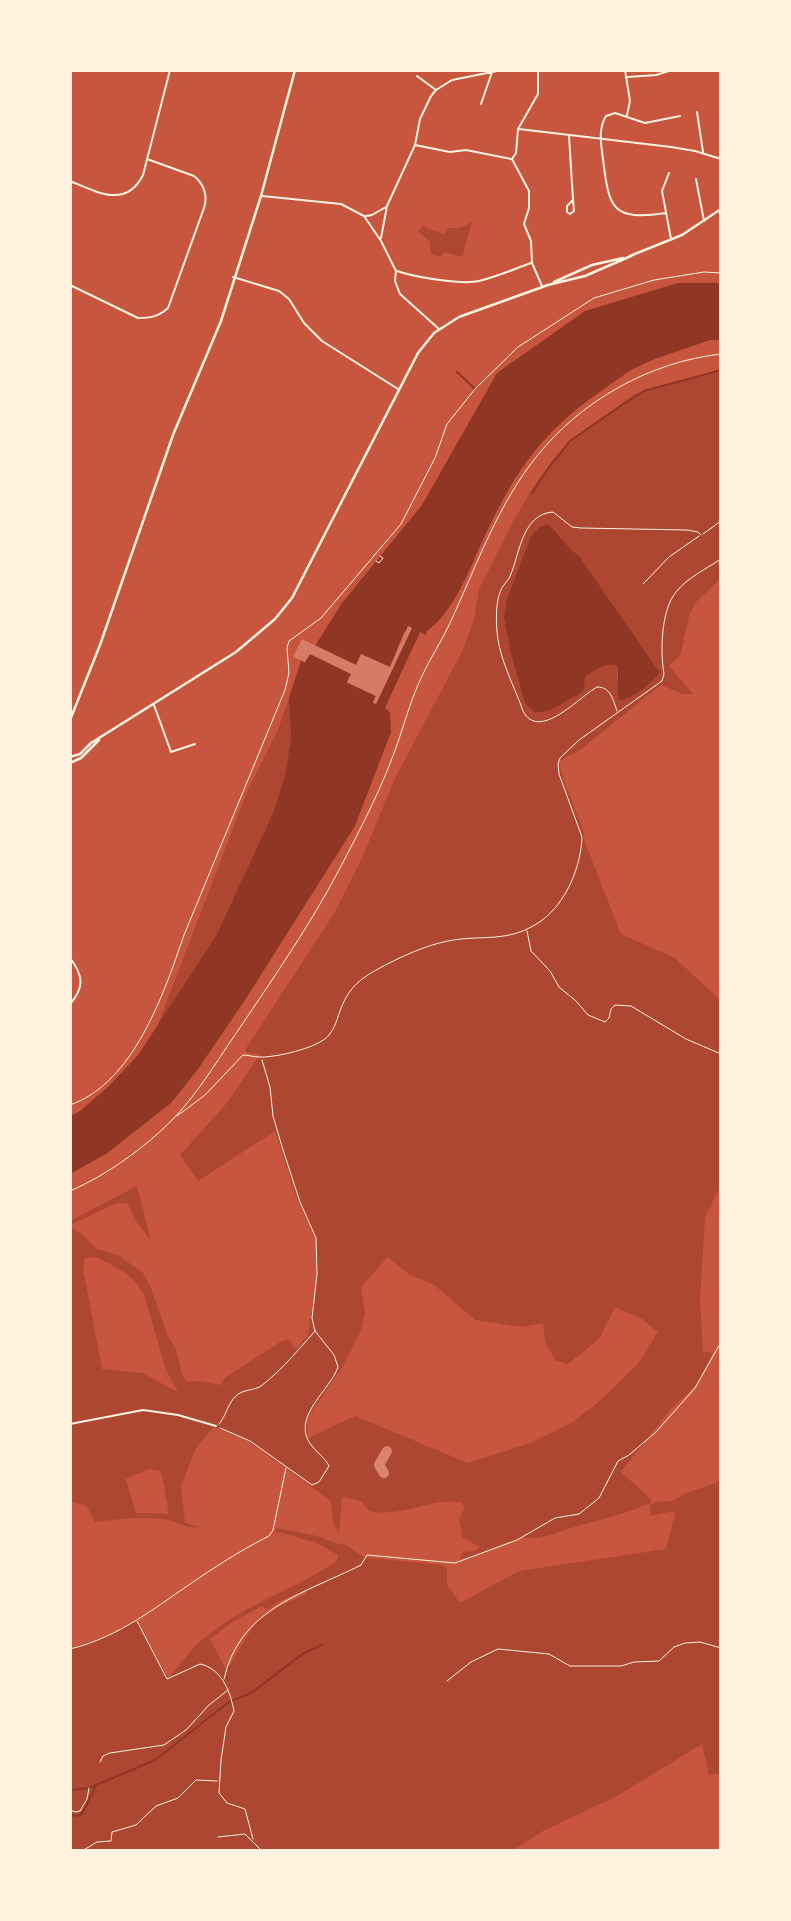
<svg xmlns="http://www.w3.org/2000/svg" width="791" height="1921" font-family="'PT Sans Narrow',sans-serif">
<rect width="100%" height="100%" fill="#c8553d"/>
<path fill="#ae4732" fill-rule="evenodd" d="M472 222 462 257 444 252 442 257 431 254 430 242 418 231 424 225 428 229 444 234 448 228H460Z
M721 371V578L695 603 689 616 681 654 669 666 693 694H683L661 685 576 753 568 756 559 762 563 778 584 833V840L621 934 675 958 721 1001V1185L705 1217 700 1299 703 1351 713 1353 695 1386 670 1410 621 1472 651 1499V1503C628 1512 605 1519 581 1525 562 1530 541 1542 521 1537L462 1560 460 1557 463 1552 476 1551 480 1547 462 1537 459 1519 465 1507 461 1502C427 1498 404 1518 369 1511L361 1501 342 1497 339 1533 333 1523 331 1501 248 1441 214 1427 196 1448 181 1486 185 1523 200 1527C188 1529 179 1523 168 1520 143 1515 119 1519 95 1522L86 1505 70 1502V1227L83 1235 97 1249 118 1255 143 1273 151 1288 167 1334 176 1350 181 1372 187 1382 200 1381 220 1385 226 1377 282 1341 289 1339 294 1348H297L308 1335 316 1280 317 1247 313 1233 296 1196 275 1131 198 1181 180 1155 227 1103 260 1054 248 1053 245 1050 335 912 363 856 394 780 462 652 474 619 479 589 514 520 534 486 555 458 583 431 635 394ZM538 528 561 536 566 547 579 556 660 674 646 687 625 700 617 678 618 666C605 661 595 669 585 677L584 689 525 703 511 654 507 600 530 538ZM96 1257C115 1267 134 1274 144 1295L166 1370 178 1392 142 1373 102 1369 83 1268 85 1258ZM388 1257 410 1275 433 1284 475 1320 522 1327 543 1323 545 1342 556 1361 568 1364 599 1339 615 1307 642 1319 658 1332 638 1364 602 1399 573 1422 530 1443 468 1463 355 1416 308 1438 307 1420 311 1412 343 1366 362 1328 365 1312 361 1287ZM149 1469 161 1471 169 1514 136 1513 126 1479Z
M289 698 291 738 285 775 274 811 216 936 157 1027 247 792 277 732Z
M137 1186 151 1241 135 1220 128 1203H117L70 1225V1221Z
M721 1481V1773L709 1775 702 1744 617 1796 543 1831 512 1851H70V1648L103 1638 137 1619 168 1678C181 1663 193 1646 209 1634 248 1603 297 1588 337 1561L338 1555 317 1543 275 1531 276 1528 317 1536 341 1545 343 1543 362 1556 370 1558 443 1565 447 1569V1585L460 1603 519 1571 666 1549 675 1514 674 1511 650 1516V1506L655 1502 673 1501 684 1494ZM306 1590V1594L278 1607 255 1623 229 1666 225 1668 210 1639 234 1621 262 1606 267 1610 276 1603Z"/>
<path fill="#8f3625" d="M678 283H721V340H710C686 349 658 356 635 368 624 374 614 382 604 389 545 429 517 468 487 531 471 564 457 609 427 631L426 635 420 632 385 708 390 712 391 732 355 826 245 1000 198 1069 171 1103 106 1154 70 1174V1116L80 1111 109 1086 138 1055 216 936 274 811 285 775 291 738 289 698 301 661 305 662 310 654 351 674 347 683 376 696 373 702 376 704 411 628 404 632 390 667 356 665 315 646 342 603 422 505 497 373 585 311Z
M548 524C560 535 566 547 579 556L660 673C650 685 635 696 621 701L618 698V666C606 662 596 669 585 677L584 689 582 692 551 710 535 713 525 703 511 654 504 617 507 599 530 538 538 528Z"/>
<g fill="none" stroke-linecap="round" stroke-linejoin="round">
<path stroke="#8f3625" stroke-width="2" d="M457 372 474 388
M532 493 549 467 570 441 619 407 644 391 721 370
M70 1790 89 1788 155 1760 229 1702 251 1693 304 1653 322 1645
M70 1814 77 1816 82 1814 96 1786"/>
<path stroke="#d8846e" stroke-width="10" d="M384 1473 379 1465 387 1451"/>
</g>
<path fill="#d67c66" d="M408 626 412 628 376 704 373 703 376 696 347 682 351 674 310 654 305 662 293 657 302 639 356 665 361 654 390 667Z"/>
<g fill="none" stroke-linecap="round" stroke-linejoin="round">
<path stroke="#fff3e0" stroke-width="1" d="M703 534 721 521
M376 561 379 563 383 558 380 556
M643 584 669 557 699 536
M617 711C613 700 611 687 597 687 579 697 539 742 523 711 515 688 502 664 498 640 496 626 495 606 500 592 502 585 509 581 511 574 520 551 523 514 553 512L572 527 581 528 687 530 698 532 701 535
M527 931 531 951 550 971 559 987 576 1001 588 1015 605 1022 609 1018 611 1009 615 1005 631 1006 686 1039 721 1054
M70 1105C134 1083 164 993 184 935L285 690 289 673 287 648 289 641 321 618 401 524 435 458 447 424 475 389 518 347 594 298 654 280 704 272 721 273
M177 1116 205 1095 243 1055C248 1055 254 1057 259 1057 274 1058 319 1048 329 1035 335 1028 337 1019 340 1011 348 989 358 980 378 969 398 958 426 945 448 941 483 934 508 944 541 921 566 903 581 867 582 837L559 774 558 764 560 758 579 740 662 681 664 674C660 652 661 610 676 592 687 578 706 569 721 559
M70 1191C107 1175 146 1147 174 1118 199 1092 218 1059 239 1029 274 977 310 925 339 870 361 828 384 784 399 739 406 718 412 697 422 676 430 658 442 641 450 623 476 567 498 504 537 456 582 400 650 362 721 354
M219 1424C226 1416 228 1403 236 1396 243 1389 253 1391 261 1386 282 1370 298 1350 315 1331
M220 1428 250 1441 312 1485 319 1482 329 1466C324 1456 313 1450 308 1440 295 1414 330 1390 338 1367L334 1355 315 1331 312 1318 317 1274 316 1238 300 1202 283 1150 273 1116 270 1087 262 1060
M137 1621 167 1679 200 1664C222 1669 230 1691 234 1711L226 1727 221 1760 219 1793 227 1803 245 1809 253 1839
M70 1649C120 1637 157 1606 199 1578 221 1563 245 1548 269 1536L273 1530 286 1468
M224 1679C239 1611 299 1595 355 1568L361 1565 367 1555 455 1563 517 1540 555 1518 579 1514 599 1498 618 1461 629 1455 656 1432 695 1388 721 1342
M447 1681 471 1662 498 1649 549 1654 570 1666H621L634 1662 659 1661 674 1647 685 1643 700 1642 721 1648
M100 1762 103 1756 110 1753 164 1745 186 1730 209 1705 228 1690
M70 1810 75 1812 80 1811 87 1799 89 1788
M218 1837 245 1834 262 1851
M82 1851 97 1842 111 1841 112 1832 136 1825 156 1806 178 1798 196 1780 217 1781"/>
<path stroke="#fff3e0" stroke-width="2" d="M538 70V94L518 129 516 153 512 159 529 191V208L524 224 531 241 532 263 542 286
M625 70 630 101 627 115
M417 76 436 90
M628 77 656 75 672 70
M481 104 492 72
M697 112 703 152
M519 129 671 147 695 151 721 159
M569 136 573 200 574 211 570 214 567 212V206L573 200
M415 145 450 152 466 150 511 159
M669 173 662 191 671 239
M696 179 704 221
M70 181C97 192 126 209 143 175L170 70
M262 196 341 204 364 216 381 241 396 271 395 281 400 294 439 329
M666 213C612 221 609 209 603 159 601 144 598 129 606 116L615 113 645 123 680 116
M366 216 372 215 386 207
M381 238 387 206 415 145 420 119 431 96 436 90 452 80 502 70
M397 271C414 277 462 285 479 281 496 277 514 269 531 263
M233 277 279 291 289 299 304 323 322 341 398 389
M70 285 138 318C150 318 158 317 168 308L204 208C208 196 204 184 194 176L147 159
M154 705 171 752 195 744
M70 958C83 975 85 987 70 1004
M70 1424 143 1410 178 1415 216 1426"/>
<path stroke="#fff3e0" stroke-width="2.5" d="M630 256 682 235 721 209
M554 282 592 265 623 258
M70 720 100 645 173 435 221 321 261 196 295 70
M70 757 80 754 91 743 236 652 275 619 292 598 418 353 434 333 459 317 548 285 585 276 631 256
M70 763 81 758 99 740"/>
</g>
<rect width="791" height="1921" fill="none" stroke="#fff3e0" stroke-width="144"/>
</svg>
